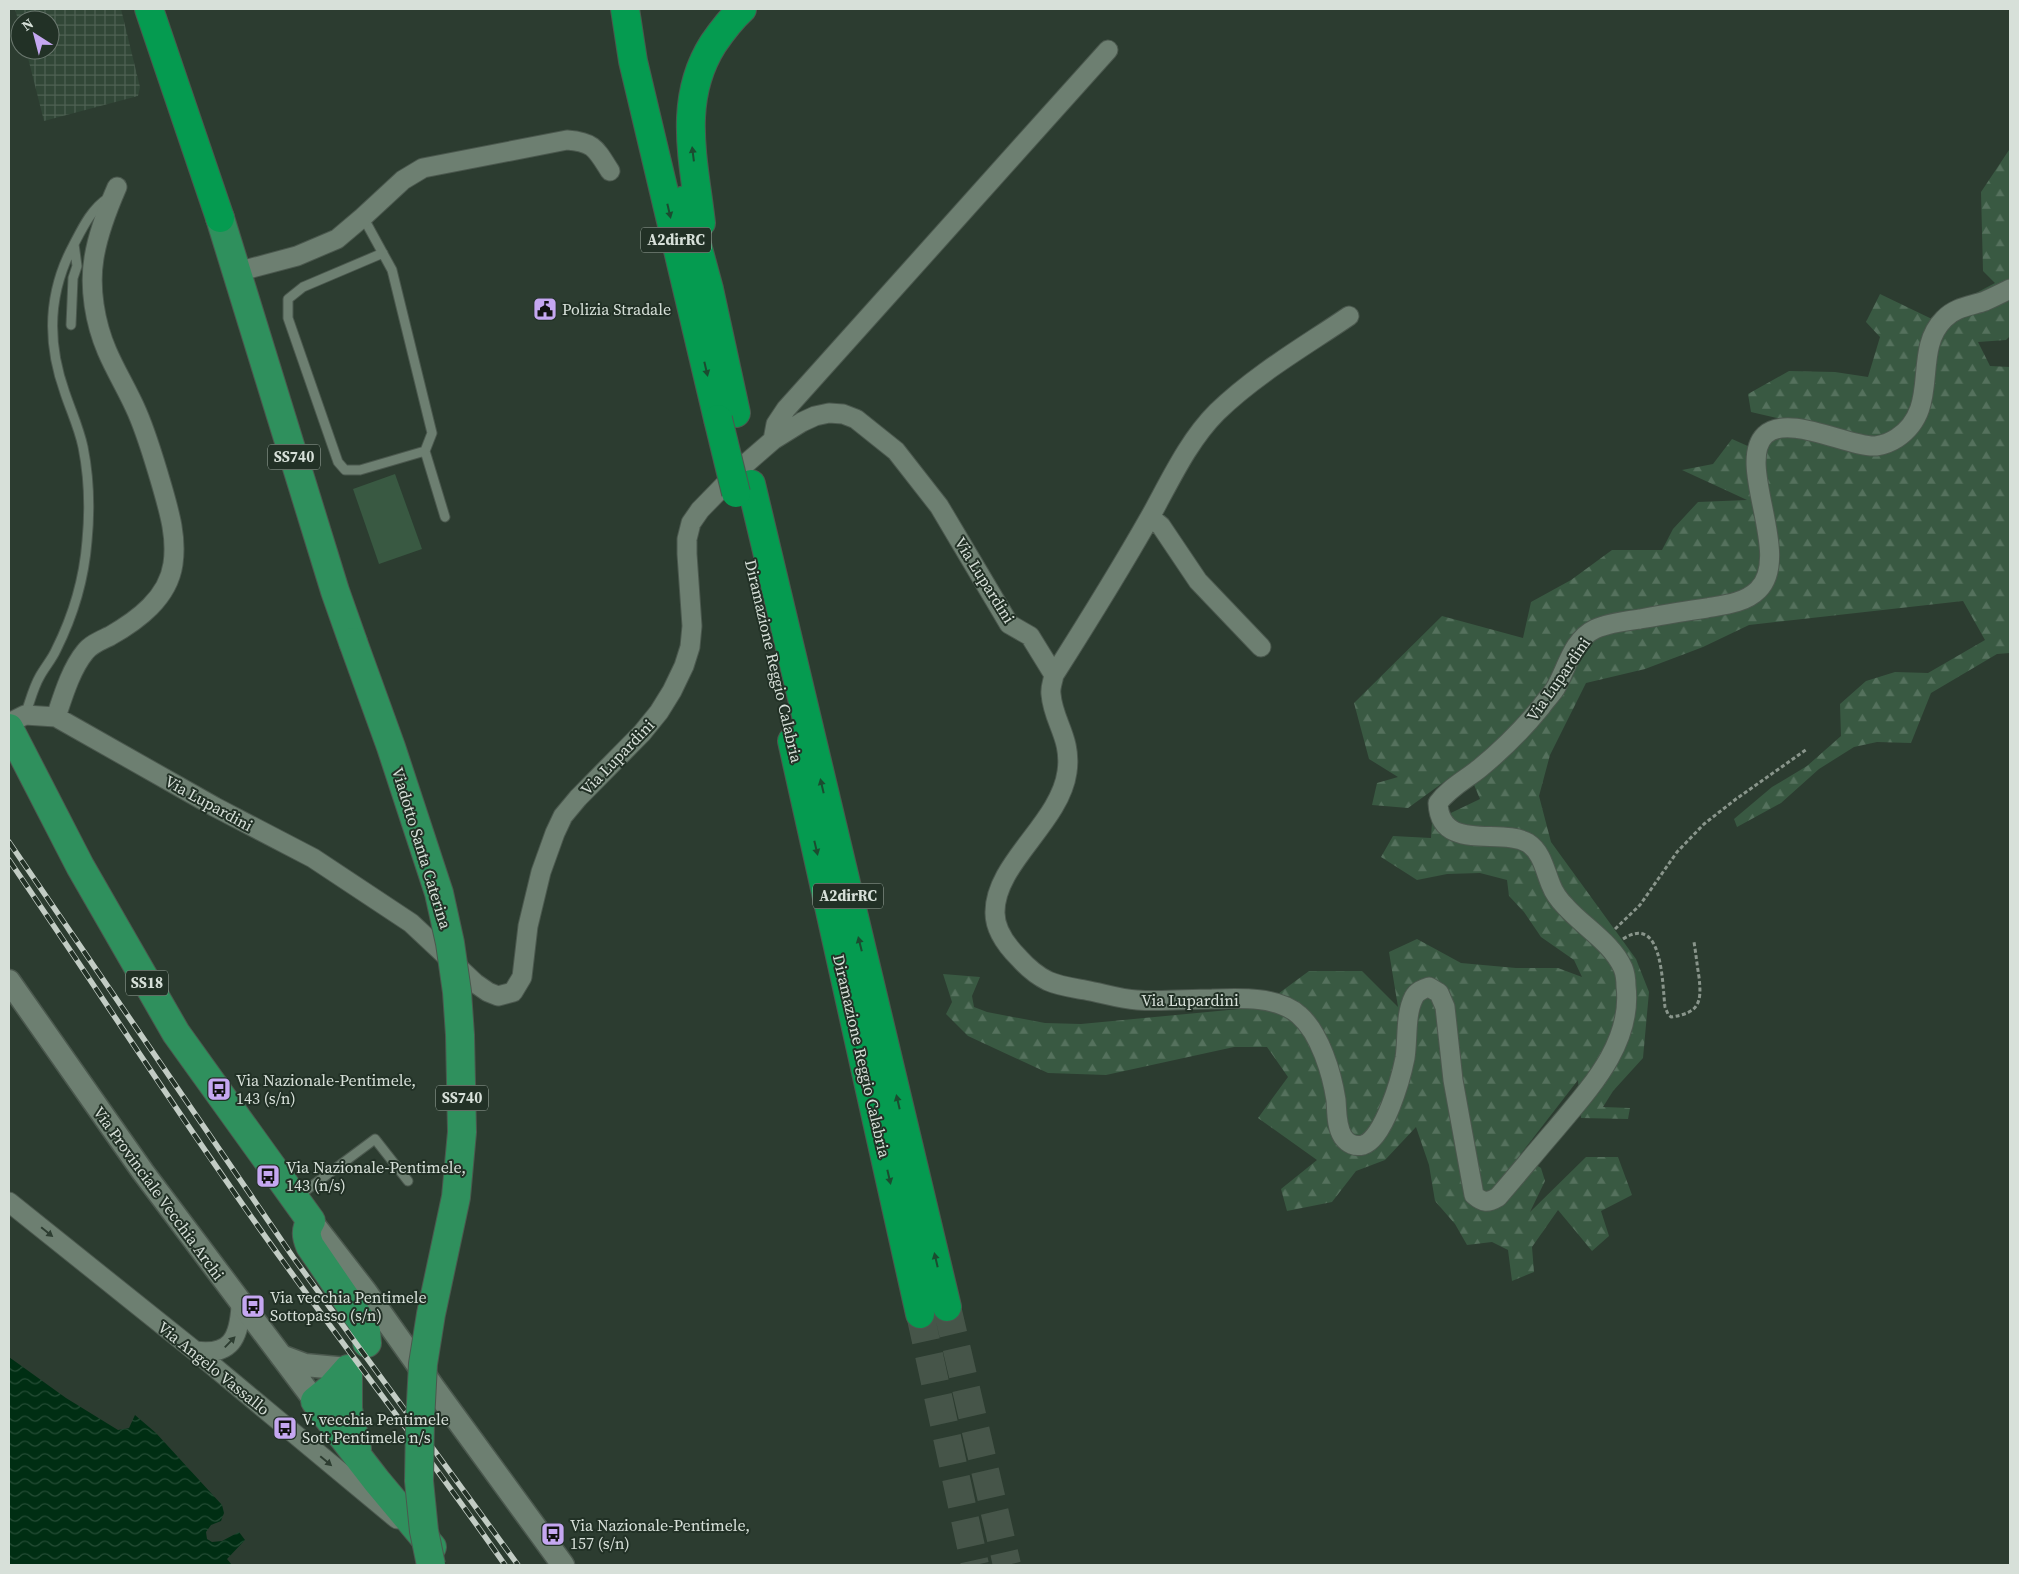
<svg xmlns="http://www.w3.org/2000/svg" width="2019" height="1574" font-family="'Source Serif 4',serif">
<defs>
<pattern id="industrial-grid" width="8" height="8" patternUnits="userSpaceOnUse" patternTransform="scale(1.25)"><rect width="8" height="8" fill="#314737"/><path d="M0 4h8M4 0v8" fill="none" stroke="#4e6153"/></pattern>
<pattern id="forest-firs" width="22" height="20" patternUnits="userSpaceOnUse" patternTransform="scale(1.25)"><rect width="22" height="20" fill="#395942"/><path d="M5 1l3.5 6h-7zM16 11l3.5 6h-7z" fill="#55715d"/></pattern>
<pattern id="water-waves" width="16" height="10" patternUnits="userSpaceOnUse" patternTransform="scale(1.25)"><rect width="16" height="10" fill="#002e13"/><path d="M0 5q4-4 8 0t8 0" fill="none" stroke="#244c35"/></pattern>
</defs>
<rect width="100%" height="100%" fill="#2c3c30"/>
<path fill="url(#industrial-grid)" d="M15 9H121L140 87 138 96 44 121 26 50H50V20H20V27Z"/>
<path fill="url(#forest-firs)" d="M2010 144V336L2006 340 1978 342 1990 366 2010 367V653L1997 654 1931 693 1911 743 1877 742 1854 747 1819 769 1781 803 1737 827 1734 819 1772 787 1807 766 1841 736 1840 704 1866 681 1895 672 1928 673 1985 640 1963 601 1749 625 1703 647 1645 669 1586 683 1550 755 1539 796 1551 842 1636 959 1649 992 1643 1058 1613 1091 1603 1107 1630 1108 1628 1119 1581 1118 1578 1080 1520 1155 1541 1168 1545 1181 1530 1212 1586 1157H1618L1632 1195 1601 1211 1609 1236 1592 1251 1558 1210 1532 1247 1534 1272 1512 1281 1508 1250 1492 1242 1467 1245 1455 1224 1435 1201 1429 1165 1416 1127 1385 1160 1356 1171 1332 1202 1287 1211 1281 1189 1317 1160 1258 1118 1288 1077 1267 1047H1234L1106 1075 1048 1073 968 1036 946 1014 952 1002 943 974 980 977 972 996 974 1007 987 1012 1045 1023 1081 1024 1260 1007 1309 971H1362L1398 1007 1389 952 1417 939 1461 963 1516 968H1558L1582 977 1574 960 1541 937 1524 912 1509 896 1507 880 1480 873 1447 874 1417 880 1381 857 1393 836 1431 838 1432 822 1480 799 1466 766 1408 808 1372 805 1377 783 1398 777 1369 759 1354 703 1442 616 1523 638 1531 602 1571 580 1612 550H1662L1673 529 1698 502 1747 500 1682 470 1713 464 1732 439 1750 447 1789 421 1751 412 1748 394 1789 371 1835 372 1868 377 1880 337 1866 322 1880 294 1934 320 1959 302 1995 283 1983 271 1981 192 2009 150Z"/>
<path fill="#395942" d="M395 474 422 549 379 564 353 489Z"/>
<path fill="url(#water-waves)" d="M9 1357 66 1398 118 1430 129 1428 135 1415 156 1433 222 1505 224 1513 221 1521 211 1525 206 1532 207 1539 212 1542 222 1541 239 1532 245 1540 227 1559 232 1565H9Z"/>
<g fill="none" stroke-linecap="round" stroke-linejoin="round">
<path stroke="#465549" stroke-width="28" stroke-dasharray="28 14" stroke-linecap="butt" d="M947 1307 1007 1565
M920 1314 975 1565"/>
<g stroke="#4b584e" stroke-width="11">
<path id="service" d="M363 217 392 270 432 433 425 451 445 517
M383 253 303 287 288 299V318L338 462 345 470H360L425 451
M71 325 73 278 77 266 74 244
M25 715C30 702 33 688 40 676 45 667 52 659 56 650 73 616 84 580 87 541 90 510 89 477 83 447 79 428 71 411 65 393 47 343 48 293 73 246 82 229 91 209 108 198
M297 1197 375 1139 408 1181"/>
</g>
<g stroke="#4b584e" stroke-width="21">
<path id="minor" d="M237 272 297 256 337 239 363 217 403 180 423 168 567 140C594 142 596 149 610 171
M773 440 776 424 786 409 1108 50
M1150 517 1161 526 1198 581 1261 647
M1054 675C1087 623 1120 570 1150 517 1170 481 1188 441 1217 412 1256 374 1305 346 1349 316
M56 717C63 696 71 669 85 652 91 644 102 640 110 636 138 620 168 598 173 564 177 536 169 511 161 483 154 459 147 435 137 412 128 391 116 372 107 351 95 323 89 288 94 258 98 233 107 210 117 187
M9 723 25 715 56 717 215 807 313 858 411 923 475 983 488 992 498 996 513 992 522 977 528 926 541 872 555 833 563 816 578 798 642 733 659 712 672 691 684 666 690 647 692 626 687 554V539L691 523 700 510 742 467 773 440 802 422 815 416 829 413 843 414 856 419 896 451 939 506 1009 624 1030 636 1054 675C1053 681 1050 688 1051 694 1053 722 1072 738 1067 772 1060 823 994 864 995 913 995 931 1007 946 1019 958 1027 967 1038 976 1048 981 1059 986 1074 988 1085 990 1102 993 1120 999 1137 1000 1161 1002 1187 999 1212 999 1239 998 1278 996 1299 1015 1320 1033 1332 1074 1336 1100 1337 1112 1336 1126 1343 1137 1348 1144 1355 1147 1363 1145 1384 1139 1401 1078 1405 1058 1408 1039 1405 1014 1414 997 1417 991 1423 989 1429 987L1439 993 1445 1007 1453 1080 1474 1195C1483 1203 1488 1203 1498 1197 1517 1175 1535 1153 1554 1131 1588 1090 1633 1044 1626 986 1626 980 1625 973 1623 968 1612 943 1584 927 1566 907 1560 901 1554 893 1551 885 1545 871 1542 852 1528 843 1501 827 1440 853 1438 803 1449 788 1465 780 1480 768 1502 750 1523 729 1541 707 1545 701 1551 695 1555 689 1567 669 1572 640 1595 629 1608 623 1625 621 1640 619 1662 615 1685 611 1707 608 1724 605 1745 603 1758 590 1793 556 1735 464 1765 435 1788 413 1850 448 1876 446 1883 445 1891 442 1897 438 1942 408 1911 352 1944 319 1955 307 1971 306 1985 301 1994 297 2002 293 2010 289
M9 1202 195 1351 397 1519
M195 1351C231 1356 239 1338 241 1306"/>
</g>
<g stroke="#4b584e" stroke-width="25">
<path id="tertiary" d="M9 981 143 1172 315 1401
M311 1221 366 1292 434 1388 563 1565
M281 1356 305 1365 348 1369"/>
</g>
<g stroke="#4b584e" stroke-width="30">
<path id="primary" d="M220 218 335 591 353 642
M9 728 80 866 176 1033 311 1221C305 1230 306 1236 310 1246L362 1322 366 1331 367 1343
M348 1369 331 1388 315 1401 376 1480 432 1547
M348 1369V1409L357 1449"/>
</g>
<g stroke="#4b584e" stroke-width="30">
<path id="motorway" d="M149 9 220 218
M625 9 633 61 718 419
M685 200 709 289 736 413
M701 223C694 161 677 101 713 44 722 31 731 19 742 9
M751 484 947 1307
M792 741 920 1314"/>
</g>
<path stroke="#89958b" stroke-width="3" stroke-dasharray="4 2.5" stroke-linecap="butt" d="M1615 929 1640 905 1677 852 1704 824 1736 799 1807 749
M1623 939C1663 913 1662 983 1665 1007L1668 1014 1671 1017C1699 1013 1702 1003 1699 977 1697 965 1696 954 1694 942"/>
<use href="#service" stroke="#6d7f71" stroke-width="9"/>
<use href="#minor" stroke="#6d7f71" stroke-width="19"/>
<use href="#tertiary" stroke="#6d7f71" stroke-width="22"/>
<use href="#primary" stroke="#2f905d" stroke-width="28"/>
<use href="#motorway" stroke="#059b50" stroke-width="28"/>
<g stroke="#c2ccc4" stroke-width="5.5">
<path id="rail" d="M9 842 293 1257 518 1565
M9 860C101 994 189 1132 285 1264 358 1365 434 1463 505 1565"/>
</g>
<use href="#rail" stroke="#223126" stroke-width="4" stroke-dasharray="11" stroke-linecap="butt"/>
<g stroke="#4b584e" stroke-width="30" stroke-linecap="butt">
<path id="primary-bridge" d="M353 642 391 747 439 893 450 943 457 992 460 1035 462 1132 456 1197 431 1314 423 1364 420 1421 419 1481 424 1531 431 1565"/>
</g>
<g stroke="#4b584e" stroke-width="30" stroke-linecap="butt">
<path id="motorway-bridge" d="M718 419 736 493"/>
</g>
<use href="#primary-bridge" stroke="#2f905d" stroke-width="28"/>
<use href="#motorway-bridge" stroke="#059b50" stroke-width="28"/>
</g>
<defs><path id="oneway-solid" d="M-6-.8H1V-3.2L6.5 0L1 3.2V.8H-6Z" transform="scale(1.25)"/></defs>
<g fill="#1b4c30">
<use href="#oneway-solid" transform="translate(693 154) rotate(-97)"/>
<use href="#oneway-solid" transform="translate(669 211) rotate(77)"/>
<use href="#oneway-solid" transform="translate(706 369) rotate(77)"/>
<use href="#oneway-solid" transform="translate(822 786) rotate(-103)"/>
<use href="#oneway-solid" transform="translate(816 848) rotate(77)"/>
<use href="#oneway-solid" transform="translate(860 944) rotate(-104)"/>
<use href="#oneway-solid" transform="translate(898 1102) rotate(-103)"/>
<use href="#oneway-solid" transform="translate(889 1177) rotate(77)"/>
<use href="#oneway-solid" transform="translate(936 1260) rotate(-103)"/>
</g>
<g fill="#2d3d31">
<use href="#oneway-solid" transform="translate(47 1232) rotate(39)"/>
<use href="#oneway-solid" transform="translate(230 1342) rotate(-46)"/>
<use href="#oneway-solid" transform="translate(326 1461) rotate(40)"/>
</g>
<defs>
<g id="civic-square" transform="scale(1.25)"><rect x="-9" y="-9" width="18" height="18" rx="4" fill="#c5a7f1" stroke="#223126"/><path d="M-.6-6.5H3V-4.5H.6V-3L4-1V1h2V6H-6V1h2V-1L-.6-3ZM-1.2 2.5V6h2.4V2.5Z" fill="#111"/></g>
<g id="bus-square" transform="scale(1.25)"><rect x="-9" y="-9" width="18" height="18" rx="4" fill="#c5a7f1" stroke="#223126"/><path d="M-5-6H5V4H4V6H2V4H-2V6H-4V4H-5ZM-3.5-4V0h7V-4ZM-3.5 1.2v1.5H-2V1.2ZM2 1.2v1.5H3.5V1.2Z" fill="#111"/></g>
</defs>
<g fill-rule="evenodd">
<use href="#civic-square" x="545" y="309"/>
<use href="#bus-square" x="219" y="1089"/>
<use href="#bus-square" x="268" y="1176"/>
<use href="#bus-square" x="253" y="1306"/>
<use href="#bus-square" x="285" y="1428"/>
<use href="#bus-square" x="553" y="1534"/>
</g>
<g text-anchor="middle" stroke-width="4" stroke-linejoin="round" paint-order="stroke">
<g fill="#223126" stroke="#a1aca3" stroke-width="1">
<rect x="641" y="227.5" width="70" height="25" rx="4"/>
<rect x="268" y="444.5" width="52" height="25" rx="4"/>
<rect x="813" y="883.5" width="70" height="25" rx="4"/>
<rect x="126" y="970.5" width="42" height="25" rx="4"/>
<rect x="436" y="1085.5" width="52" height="25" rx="4"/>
</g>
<g font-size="15" font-weight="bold" fill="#d7e0d9">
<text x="676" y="245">A2dirRC</text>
<text x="294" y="462">SS740</text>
<text x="848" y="901">A2dirRC</text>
<text x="147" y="988">SS18</text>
<text x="462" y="1103">SS740</text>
</g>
<g font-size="16" fill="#d7e0d9" stroke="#223126" text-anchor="start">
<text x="562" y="315">Polizia Stradale</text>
<text x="236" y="1086">Via Nazionale-Pentimele,<tspan x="236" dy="18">143 (s/n)</tspan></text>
<text x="286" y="1173">Via Nazionale-Pentimele,<tspan x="286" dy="18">143 (n/s)</tspan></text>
<text x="270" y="1303">Via vecchia Pentimele<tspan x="270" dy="18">Sottopasso (s/n)</tspan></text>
<text x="302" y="1425">V. vecchia Pentimele<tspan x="302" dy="18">Sott Pentimele n/s</tspan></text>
<text x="570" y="1531">Via Nazionale-Pentimele,<tspan x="570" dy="18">157 (s/n)</tspan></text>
</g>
<g font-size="16" fill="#d7e0d9" stroke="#223126">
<text transform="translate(985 580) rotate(58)" y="6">Via Lupardini</text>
<text transform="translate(774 661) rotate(77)" y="6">Diramazione Reggio Calabria</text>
<text transform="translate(1558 679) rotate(-55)" y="6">Via Lupardini</text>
<text transform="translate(617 757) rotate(-46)" y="6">Via Lupardini</text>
<text transform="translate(209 803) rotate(29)" y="6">Via Lupardini</text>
<text transform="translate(422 848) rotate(73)" y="6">Viadotto Santa Caterina</text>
<text x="1190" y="1006">Via Lupardini</text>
<text transform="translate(862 1056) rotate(77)" y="6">Diramazione Reggio Calabria</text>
<text transform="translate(159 1193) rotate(54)" y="6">Via Provinciale Vecchia Archi</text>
<text transform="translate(214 1368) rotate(39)" y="6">Via Angelo Vassallo</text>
</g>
</g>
<rect width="2019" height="1574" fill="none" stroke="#d7e0d9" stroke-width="20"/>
<g transform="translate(35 35) rotate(324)"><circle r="24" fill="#223126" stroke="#6a776e"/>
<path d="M0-4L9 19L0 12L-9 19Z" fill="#c5a7f1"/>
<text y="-8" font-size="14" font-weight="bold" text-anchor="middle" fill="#d7e0d9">N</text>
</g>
</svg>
